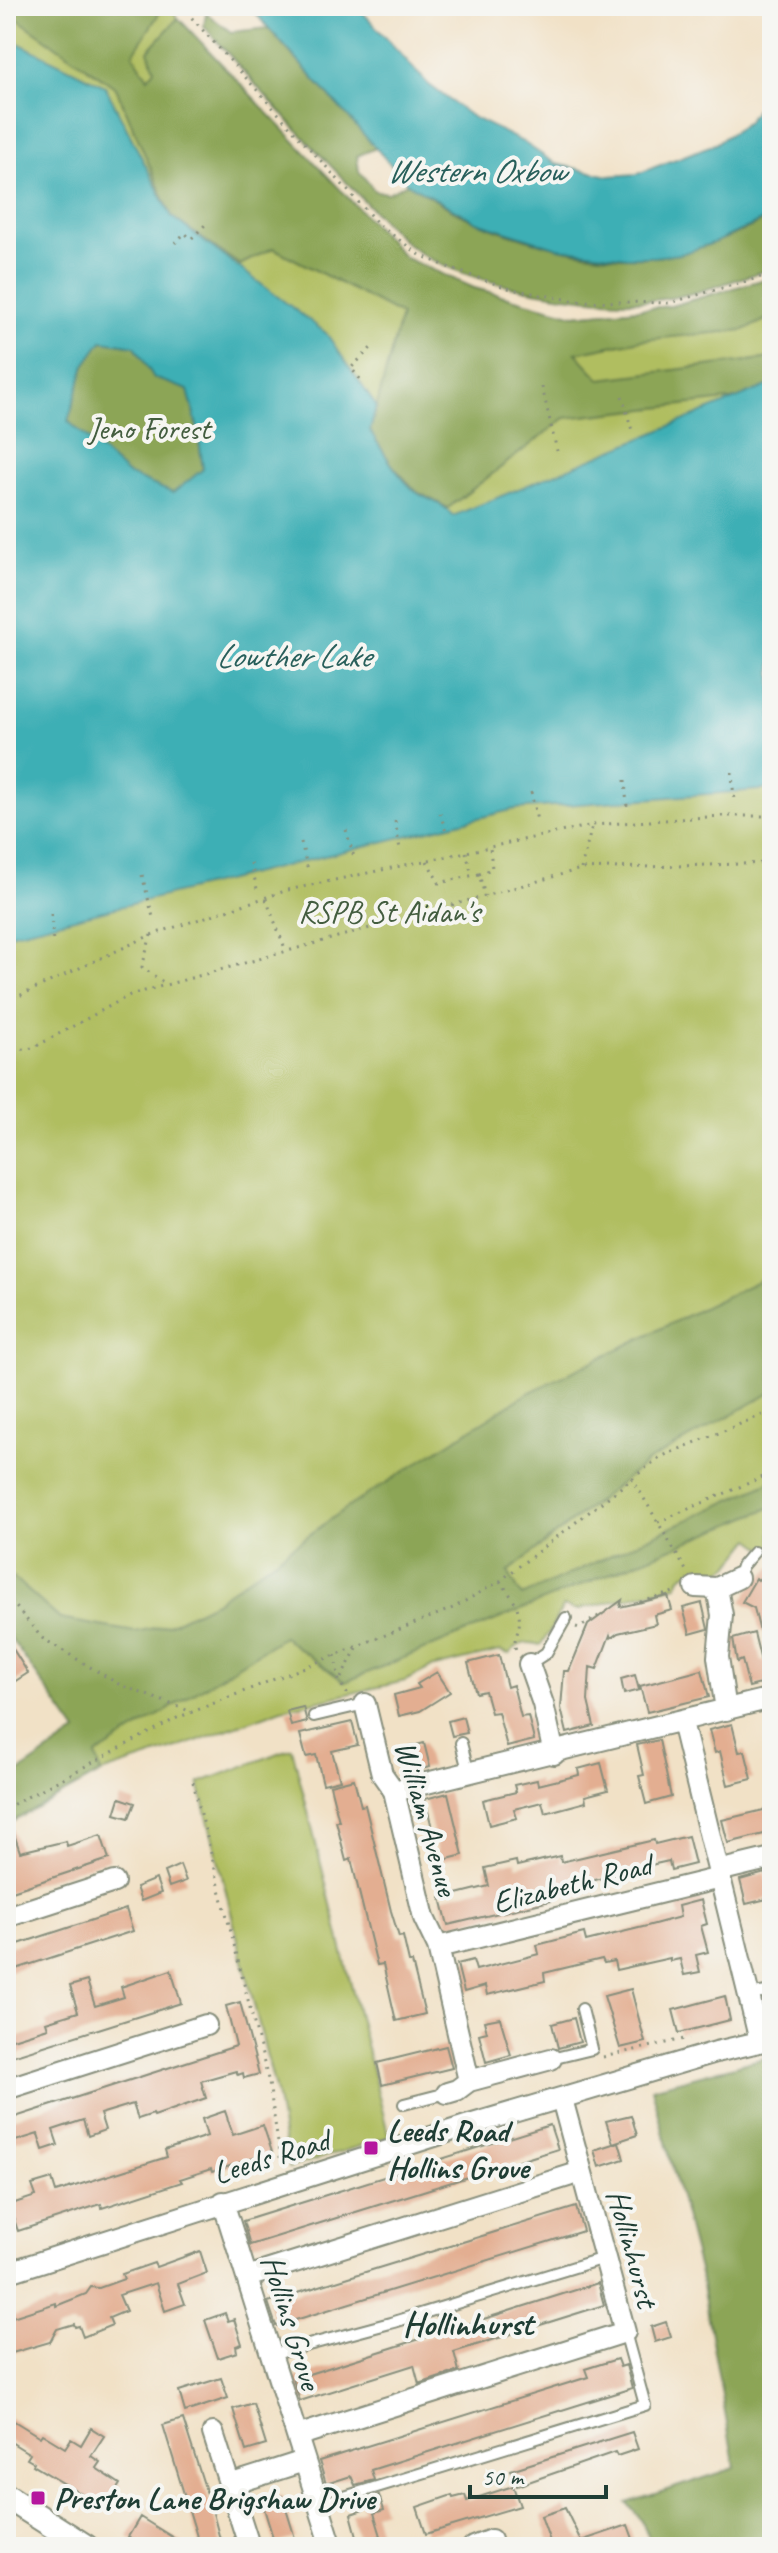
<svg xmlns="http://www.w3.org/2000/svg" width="778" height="2553" font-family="Caveat,sans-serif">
<rect width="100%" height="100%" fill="#f6f6f2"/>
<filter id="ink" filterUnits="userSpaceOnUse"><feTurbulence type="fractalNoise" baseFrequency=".0125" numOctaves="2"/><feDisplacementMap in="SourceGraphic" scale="16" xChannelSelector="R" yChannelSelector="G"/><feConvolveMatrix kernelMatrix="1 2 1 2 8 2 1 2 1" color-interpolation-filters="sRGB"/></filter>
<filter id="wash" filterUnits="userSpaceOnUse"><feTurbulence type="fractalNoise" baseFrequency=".006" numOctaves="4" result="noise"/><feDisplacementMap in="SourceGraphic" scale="32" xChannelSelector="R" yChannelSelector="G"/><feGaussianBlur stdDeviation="1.8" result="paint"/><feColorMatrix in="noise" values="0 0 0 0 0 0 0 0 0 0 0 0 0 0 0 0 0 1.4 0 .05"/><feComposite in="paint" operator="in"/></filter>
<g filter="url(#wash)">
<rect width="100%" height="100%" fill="#f1e1c6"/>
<path fill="#b0be61" stroke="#687e4a" stroke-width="2" d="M6 6H170L178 18 405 258 474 288 574 315 671 306 772 277V1546L765 1549 751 1539C743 1548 735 1562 726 1568 708 1580 684 1560 677 1586L576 1610 563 1606 549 1633 540 1645C527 1641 518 1643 509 1654L500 1651 430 1668 405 1681 282 1709 180 1747 101 1773 95 1755 6 1632Z
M292 1748 389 2137 289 2168 276 2093 199 1783Z"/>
<path fill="#8ca557" stroke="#567146" stroke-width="2" d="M6 6H164L133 54 148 78 155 69 148 51 178 18 405 258 474 288 574 315 671 306 772 277V317L744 330 641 340 576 353 600 379 772 358V384L737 399 565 418 448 508 417 492 393 466 370 431 401 315 273 248 240 265 172 217 116 88 6 11Z
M206 13 231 32 268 28 376 148 357 156 359 171 375 191 388 193 407 183C430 196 452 212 477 222 530 243 593 260 650 257 691 255 737 235 772 216V269C733 279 694 297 654 300 592 305 477 287 423 255 402 243 369 206 352 188 301 135 252 82 204 26Z
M102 341 135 346 154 378 188 390 197 426 203 470 173 493 127 474 68 421 85 365Z
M772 1274V1392L647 1462 508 1572 522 1596 772 1481V1507L345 1682 283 1637 96 1755 101 1773 6 1825V1781L77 1732 6 1632V1571L60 1619 135 1632 168 1625 215 1602 348 1507 528 1393Z
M772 2056V2547H653L642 2521 627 2503 735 2468 700 2274 652 2088Z"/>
<path fill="#3eafb5" stroke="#2e7674" stroke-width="2" fill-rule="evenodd" d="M249 6H357L428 84 472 117 523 142 556 164 609 176 637 174 715 144 746 123 772 87V216L716 242 681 254 654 257H626L558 248 477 222 407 183Z
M6 37 105 86 172 217 326 333 376 406 370 431C383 451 397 476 416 492 429 501 444 503 453 516L772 384V789L515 809 6 935ZM102 341 135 346 154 378 188 390 197 426 203 469 173 493 127 474 68 421 85 365Z"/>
<g id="blocks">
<path fill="#e3ae91" d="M772 1567V1629L760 1632 754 1608 742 1602 756 1578 758 1580Z
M668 1596 672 1610 654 1615 656 1624 618 1633 611 1638 610 1635 597 1669 590 1667 588 1701 594 1726 567 1733 561 1708 564 1671H569L588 1625 622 1600 620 1607Z
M702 1603 708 1629 690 1634 683 1608Z
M754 1633 761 1661 767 1660 772 1681 749 1687 742 1660 737 1662 733 1639Z
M6 1638 28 1673 6 1687Z
M499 1655 507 1687 513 1685 521 1717 528 1716 534 1740 507 1747 498 1712 491 1713 485 1691 476 1693 468 1663Z
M702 1670 709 1697 647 1712 640 1686Z
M437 1672 450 1692 420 1711 399 1716 394 1695 420 1688 417 1684Z
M635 1675 639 1690 624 1694 621 1679Z
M303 1707 307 1722 291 1726 287 1711Z
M463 1717 467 1733 452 1736 448 1721Z
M352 1722 358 1745 332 1751 340 1780 323 1784 316 1755 306 1757 300 1734Z
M732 1724 739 1752 745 1751 752 1779 728 1785 720 1751 715 1753 709 1730Z
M659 1740 671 1797 646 1804 639 1776 644 1775 637 1745Z
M424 1743 430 1767 408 1772 402 1749Z
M601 1763 608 1790 585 1796 586 1802 545 1813 542 1802 514 1809 517 1818 489 1825 483 1800 516 1792 514 1785 537 1780 538 1785 579 1775 578 1769Z
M354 1779 361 1806 365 1805 391 1911 399 1937 403 1936 409 1962H412L425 2014 396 2021 383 1964 377 1965 351 1859 346 1861 336 1821H339L330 1785Z
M448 1793 463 1855 440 1861 425 1799Z
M120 1798 135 1803 129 1818 115 1814Z
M772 1808V1832L728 1843 722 1820Z
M6 1819H9L20 1852 66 1841 67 1846 101 1835 109 1859 6 1893Z
M688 1836 695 1864 671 1870 669 1861 646 1866 548 1893 550 1901 448 1925 441 1898 489 1886 485 1868 516 1861 517 1866 560 1856 561 1862 654 1840 655 1844Z
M180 1865 186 1881 169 1887 164 1872Z
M765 1873 771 1898 746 1904 740 1880Z
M156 1879 161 1893 141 1901 136 1887Z
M701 1900 707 1924 701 1926 708 1952 696 1955 700 1972 684 1975 680 1959 670 1961V1958L616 1970 614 1961 604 1963 602 1959 544 1973 545 1981 487 1995 485 1986 464 1992 457 1964 473 1960 476 1970 539 1954 537 1945 572 1936 584 1933 586 1941 647 1926 680 1917 678 1906Z
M126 1909 133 1931 10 1971 6 1948Z
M171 1970 181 2003 6 2058V2041L48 2028 46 2022 78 2012 70 1986 87 1981 95 2006 124 1997 121 1987Z
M631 1989 645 2042 620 2048 604 1996Z
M725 1996 730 2020 679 2033 673 2010Z
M240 2002 259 2074 244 2078 243 2073 238 2075 236 2071 201 2081 206 2098 154 2116 153 2114 138 2119 133 2104 100 2114 105 2130 88 2136 83 2120 53 2130 58 2145 43 2150 38 2134 6 2144V2120L236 2046 226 2006Z
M500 2018 511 2055 486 2062 479 2034 487 2032 484 2021Z
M574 2018 580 2042 558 2048 552 2024Z
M446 2046 452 2068 382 2085 377 2063Z
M225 2111 233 2135 263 2125 272 2152 212 2172 211 2169 180 2179 182 2182 102 2208 101 2204 18 2231 9 2205 36 2196 32 2185 52 2179 56 2192 167 2157 165 2150 207 2136 202 2119Z
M631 2115 637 2135 613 2143 606 2121Z
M550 2125 558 2149 250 2245 243 2221Z
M619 2142 624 2159 599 2167 594 2150Z
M576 2207 583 2231 276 2326 268 2302Z
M200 2251 207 2273 178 2284 185 2304 165 2311 156 2283 119 2295 126 2311 109 2318 112 2325 83 2337 79 2326 75 2327 74 2324 57 2329 50 2342 12 2353 9 2344 6 2345V2319L56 2303V2306L86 2294 91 2287 99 2288 124 2279 122 2274 154 2263 156 2267Z
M598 2283 604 2305 454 2352 459 2371 419 2384 414 2365 300 2401 293 2379Z
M225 2313 228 2321 234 2319 242 2344 236 2346 237 2352 218 2358 205 2320Z
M666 2322 671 2337 655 2342 651 2327Z
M617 2359 620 2367 626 2365 632 2388 371 2470 374 2480 355 2485 351 2476 326 2484 319 2461 588 2377 585 2369Z
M221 2378 228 2398 185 2412 179 2391Z
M253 2403 266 2445 246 2451 233 2409Z
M6 2416 40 2437 42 2434 65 2448 71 2439 81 2445 91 2428 104 2436 91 2456 100 2462 96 2468 120 2484 105 2508 33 2465 34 2463 27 2459 30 2454 6 2439Z
M183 2419 213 2513 222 2547H200L195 2530 163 2425Z
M632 2432 638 2449 617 2456 615 2452 517 2486 511 2470Z
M513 2486 520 2506 426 2534 417 2507 452 2495 453 2498 465 2495 467 2501Z
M379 2495 384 2510 374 2513 381 2536 374 2538 377 2547H360L351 2514 363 2510 360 2501Z
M282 2496 295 2538 275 2544 262 2502Z
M565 2508 581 2541 628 2525 636 2547H552L541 2516Z
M140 2517 188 2547H144L128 2537Z"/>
</g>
</g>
<g filter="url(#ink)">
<use href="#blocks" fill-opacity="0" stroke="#888f7d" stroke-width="2"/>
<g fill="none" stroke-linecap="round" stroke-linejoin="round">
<g stroke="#888f7d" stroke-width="14">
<path id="service" d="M738 1578 742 1566 754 1552
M529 1664 546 1653 566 1618
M314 1716 365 1704
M461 1743 469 1774
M749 1995 772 1991
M551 2059 592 2049 582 2009
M404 2104 447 2093
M271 2355 394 2322 604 2258
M318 2505 645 2405 625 2332"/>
</g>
<g stroke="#888f7d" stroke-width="24">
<path id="minor" d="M695 1587 717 1588 738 1578
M717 1588 722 1615 718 1657 726 1710
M529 1664 543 1704 554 1754
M365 1704 382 1774 394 1791 424 1918 438 1947 469 2081 457 2090 447 2093
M682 1722 760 2041
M394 1791 772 1698
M718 1871 772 1858
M6 1917 114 1882
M438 1947 720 1878
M469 2081 551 2059
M6 2089 206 2025
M223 2202 332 2547
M6 2273 466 2126 716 2052 772 2039
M247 2277 581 2172
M213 2433 247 2539
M297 2436 625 2332 562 2099
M229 2485 304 2461
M473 2547 491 2540"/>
</g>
<g stroke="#888f7d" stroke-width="28">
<path id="tertiary" d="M6 2496 86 2547"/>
</g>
<path stroke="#888f7d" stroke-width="3" stroke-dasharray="2 6" stroke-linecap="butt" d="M181 6 379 225 420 255 455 270 511 289 576 301 669 303 772 274
M175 243 185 233 191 239 206 224
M360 379 351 368 371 348
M542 387 557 451
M622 396 633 434
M732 772 734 801
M625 780 627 807
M531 792 537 821
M440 813 446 832
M395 821 400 849
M346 830 354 857
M301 842 308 870
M466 852 472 875
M427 861 439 883 479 874 485 896
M251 863 257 889
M581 869 592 826
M479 874 492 869 490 847
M142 875 154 921
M266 899 286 951
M51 914 53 943
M151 935 142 967 167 985
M6 1002 151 935 288 890 593 825 721 816H772
M6 1051 33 1048 130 995 581 869 772 863
M632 1478 687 1572
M658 1522 772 1473
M500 1581C511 1596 524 1611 518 1630 516 1639 513 1641 516 1650
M6 1595 42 1638 120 1685 192 1712
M640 1602 677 1591
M576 1627 579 1628 602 1614
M335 1655 339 1681 348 1695
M341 1678 358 1646
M193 1782 269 2083 281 2163
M6 1808 177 1718 453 1608 500 1581 660 1457 772 1411
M603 2057 689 2038"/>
<use href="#service" stroke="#fff" stroke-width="10"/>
<use href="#minor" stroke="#fff" stroke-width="20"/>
<use href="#tertiary" stroke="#fff" stroke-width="24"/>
</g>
</g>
<g fill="#b5179e" stroke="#f6f6f2" stroke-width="3">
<rect x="363" y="2140" width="16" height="16" rx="4"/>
<rect x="30" y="2490" width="16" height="16" rx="4"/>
</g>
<g text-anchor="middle" stroke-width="8" stroke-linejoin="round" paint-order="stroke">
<g font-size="32" fill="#435d3f" stroke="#f6f6f2">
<text x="149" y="439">Jeno Forest</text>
<text x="389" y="922">RSPB St Aidan's</text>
</g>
<g font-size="32" fill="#1f3d34" stroke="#f6f6f2">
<text transform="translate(427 1818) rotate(74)" y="11">William Avenue</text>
<text transform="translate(572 1883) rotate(-14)" y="11">Elizabeth Road</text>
<text transform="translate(271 2156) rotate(-17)" y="11">Leeds Road</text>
<text transform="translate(633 2248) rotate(75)" y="11">Hollinhurst</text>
<text transform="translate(292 2322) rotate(73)" y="11">Hollins Grove</text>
</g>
<g font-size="32" font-weight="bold" fill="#1f3d34" stroke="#f6f6f2" text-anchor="start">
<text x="387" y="2141">Leeds Road<tspan x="387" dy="37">Hollins Grove</tspan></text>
<text x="54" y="2509">Preston Lane Brigshaw Drive</text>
</g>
<g font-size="34" font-style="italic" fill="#285f5b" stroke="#f6f6f2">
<text x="476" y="182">Western Oxbow</text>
<text x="293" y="667">Lowther Lake</text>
</g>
<g font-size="34" font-weight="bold" fill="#1f3d34" stroke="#f6f6f2">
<text x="468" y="2335">Hollinhurst</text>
</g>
</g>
<rect width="778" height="2553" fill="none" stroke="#f6f6f2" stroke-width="32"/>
<path d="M470 2485v12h136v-12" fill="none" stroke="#1f3d34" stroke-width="4"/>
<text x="482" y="2485" font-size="24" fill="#1f3d34" stroke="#f6f6f2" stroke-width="6" paint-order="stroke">50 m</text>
</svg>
